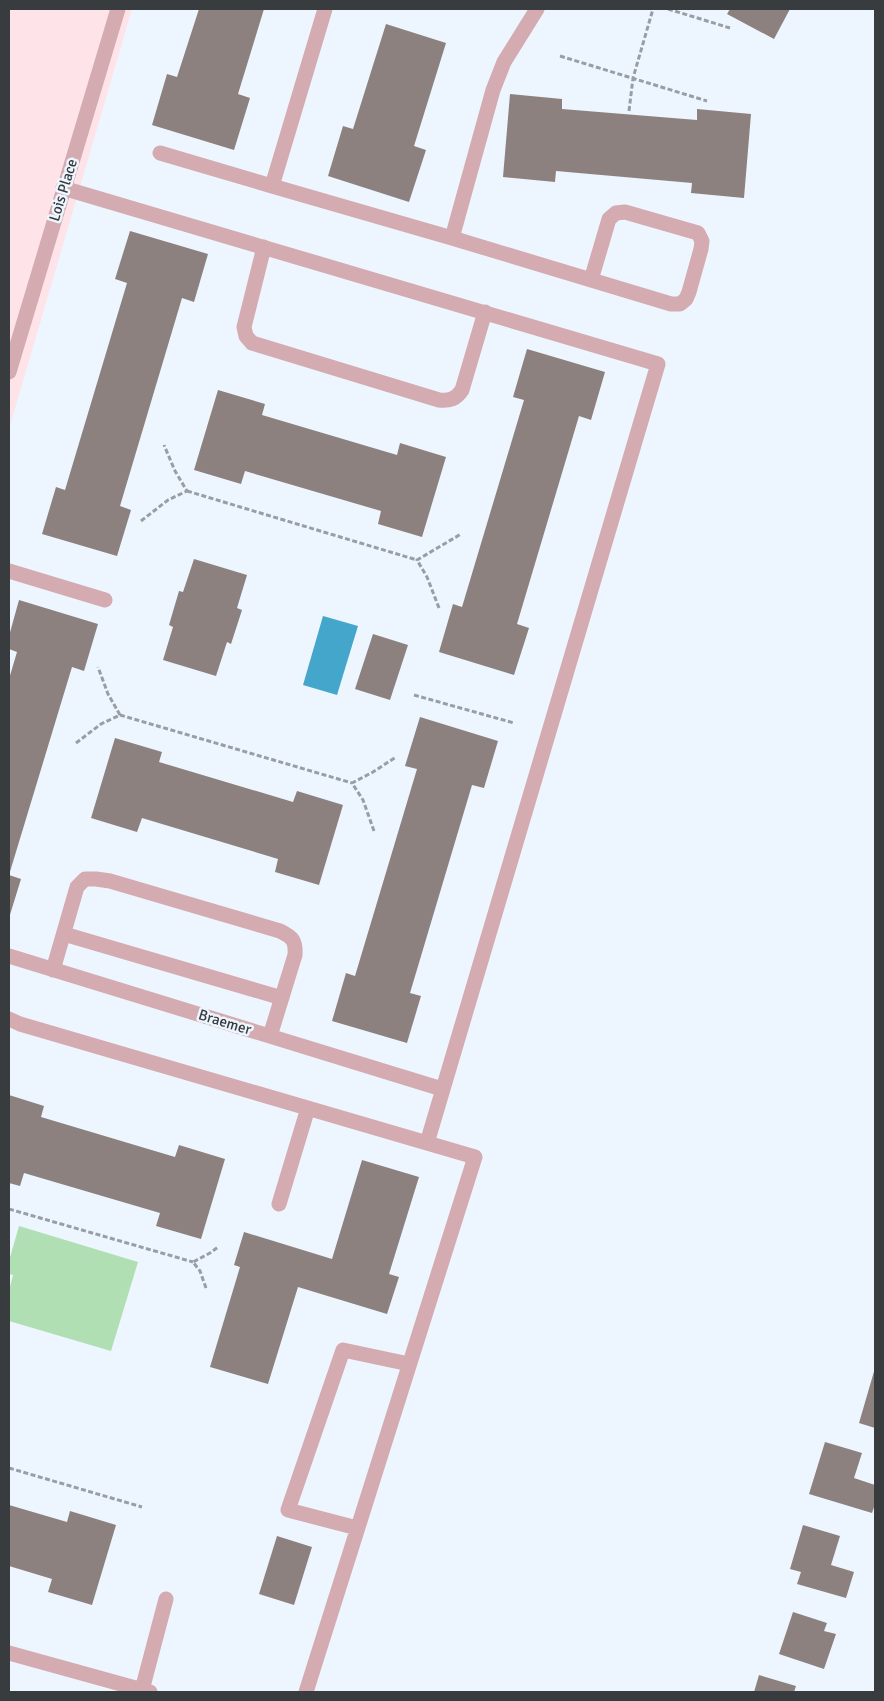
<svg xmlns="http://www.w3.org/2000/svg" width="884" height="1701" font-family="Signika,sans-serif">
<rect width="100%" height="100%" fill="#edf6fe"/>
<path fill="#fee3e8" d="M9 9H132L9 429Z"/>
<path fill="#afdfb3" d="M19 1226 138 1262 111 1351 9 1321V1291L13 1275 9 1274V1261Z"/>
<path fill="#44a6cb" d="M323 616 358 626 337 695 303 685Z"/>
<path fill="#8c817e" d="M199 9H264L238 94 250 98 234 150 152 125 167 74 177 77Z
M730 9H790L774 39 727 14Z
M386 24 446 43 414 146 426 150 409 202 328 176 343 126 353 129Z
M510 94 562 99V109L697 120V109L751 114 744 198 691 193 692 183 556 171 555 182 503 177Z
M130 231 208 254 194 302 182 298 120 506 131 510 117 556 42 534 56 487 65 490 127 283 115 279Z
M527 349 605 372 591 420 579 416 517 624 529 628 514 675 439 652 453 604 462 607 524 400 513 397Z
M218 390 265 404 262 415 397 455 400 443 446 457 422 537 378 524 381 511 245 471 241 484 194 470Z
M194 559 247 575 237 608 242 610 231 644 227 642 216 676 163 660 173 627 169 625 179 591 183 592Z
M19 600 98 624 84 671 72 667 9 875 21 879 9 918V679L17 652 9 649V636Z
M373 634 408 645 390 700 355 689Z
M420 717 498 741 484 788 472 785 410 993 421 996 407 1043 332 1021 346 973 355 976 417 769 405 766Z
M115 738 162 752 159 762 293 802 297 791 343 805 319 885 275 872 278 859 142 818 137 832 91 818Z
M9 1095 44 1106 41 1117 175 1157 179 1145 225 1159 201 1239 156 1226 160 1213 24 1173 20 1186 9 1183Z
M362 1160 419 1177 389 1274 399 1277 387 1314 298 1287 268 1384 210 1367 240 1267 234 1265 244 1232 332 1259Z
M875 1368V1428L859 1423Z
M825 1442 862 1453 854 1478 875 1485V1504L872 1513 809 1494Z
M9 1505 67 1522 70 1511 116 1525 92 1605 48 1592 52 1579 9 1566Z
M803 1525 840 1536 831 1565 854 1572 846 1598 797 1584 801 1572 790 1569Z
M277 1536 312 1547 294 1605 259 1594Z
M793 1612 827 1623 824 1631 836 1634 824 1669 779 1654Z
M759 1675 796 1686 794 1692H754Z"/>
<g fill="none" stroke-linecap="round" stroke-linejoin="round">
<path stroke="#979ea4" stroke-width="3" stroke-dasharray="5 2.5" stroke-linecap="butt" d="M668 9 730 28
M560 56 707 101
M629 111 633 78 653 9
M187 491 417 560
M141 521 168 500 187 491 175 471 164 445
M439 608 427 577 417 560 461 534
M414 695 514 723
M120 715 352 783
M76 743 101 724 120 715 108 694 98 667
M374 831 363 800 352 783 373 772 396 757
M9 1209 193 1262
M206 1288 200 1271 193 1262 210 1253 218 1247
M9 1468 142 1507"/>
<path stroke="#d3abb1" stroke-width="15" d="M325 9 272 186 452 238 493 90 504 62 537 9
M160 153 272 186
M63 188 658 364 427 1143
M452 238 671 304H680L686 299 689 292 701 249 702 241 698 233 625 212 616 213 609 219 591 280
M264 247 244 327 246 336 252 343 439 400C450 401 456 399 462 390L485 312
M9 372 118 9
M9 571 105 600
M64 934 282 998
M9 956 442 1089
M53 970 77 887 85 879H96L110 881 280 931C292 937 296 940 295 955L270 1036
M9 1019 20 1024 475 1157 306 1692
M279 1204 308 1108
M357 1528 288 1510 343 1350 409 1364
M9 1653 150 1692
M142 1690 166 1599"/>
</g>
<g text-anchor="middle" stroke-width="5" stroke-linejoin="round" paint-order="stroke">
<g font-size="15" fill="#383c3f" stroke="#edf6fe">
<text transform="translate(63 190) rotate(-73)" y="5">Lois Place</text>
<text transform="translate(225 1022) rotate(17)" y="5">Braemer</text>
</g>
</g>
<rect width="884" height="1701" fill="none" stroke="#383c3f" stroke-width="20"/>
</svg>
